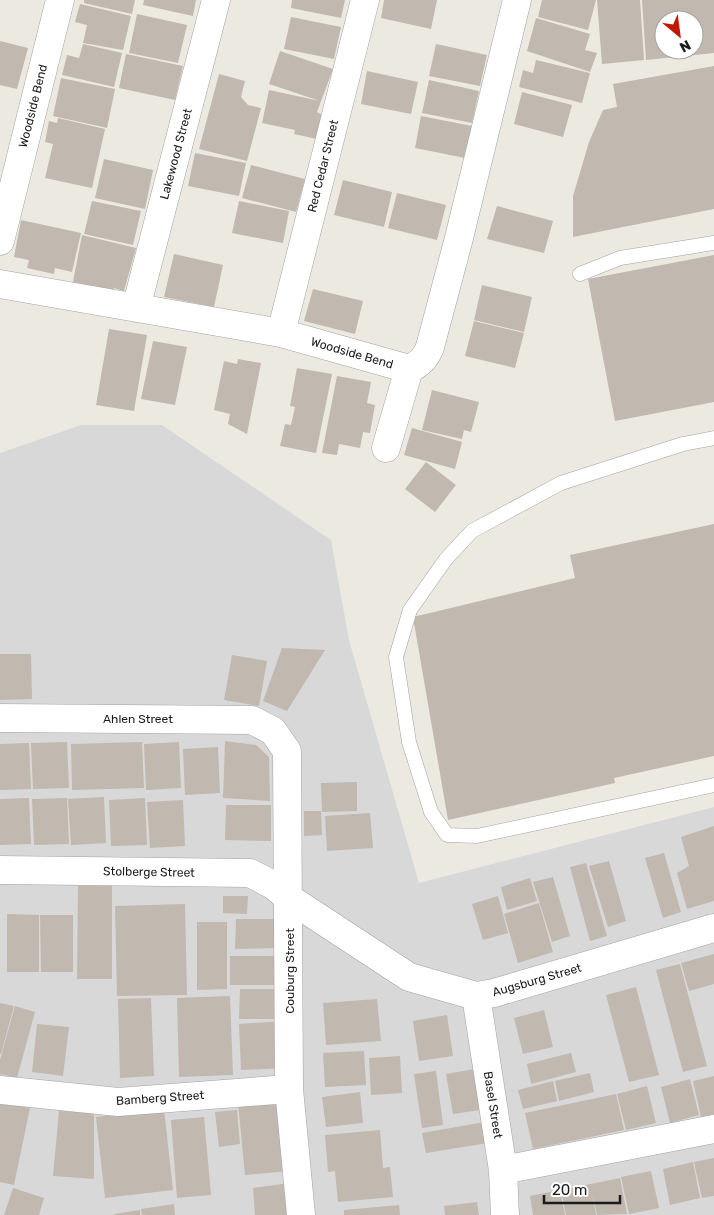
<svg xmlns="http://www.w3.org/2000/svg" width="714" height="1215" font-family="Rubik,sans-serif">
<rect width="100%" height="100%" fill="#eceae0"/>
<path fill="#d9d8d8" d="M81 425H162L331 540 349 640 419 883 714 807V1215H0V453Z"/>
<path fill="#c1b8b0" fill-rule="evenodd" d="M84 0H135L132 14 84 3Z
M144 0H196L193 16 143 5Z
M292 0H345L341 18 291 8Z
M384 0H437L431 29 381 18Z
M542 0H596L588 30 538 17Z
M597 0H640L644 60 602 64Z
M642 0H714V53L646 60ZM664 20H694V50H664Z
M80 4 131 16 123 50 83 43 87 25 75 22Z
M137 14 187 25 178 63 129 53Z
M291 17 341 27 334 59 284 49Z
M536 18 590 34 585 50 597 53 590 72 527 51Z
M0 41 28 48 17 89 0 85Z
M83 44 122 53 114 87 62 75 67 55 79 58Z
M436 44 487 55 480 86 429 76Z
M280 51 333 69 317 112 322 115 317 139 294 134 295 130 262 123 269 90 320 101 269 84Z
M126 54 183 66 175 100 119 88Z
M536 60 590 73 582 103 519 87 523 70 533 73Z
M714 66V209L573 237V196L589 142 603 110 617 107 613 84Z
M367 71 418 82 411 114 361 104Z
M219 74 245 81 241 97 248 105 261 108 247 161 199 149Z
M61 78 115 89 107 128 53 116Z
M429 80 479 91 472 123 422 113Z
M522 92 572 105 563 137 514 124Z
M421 116 472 126 465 158 415 148Z
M58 118 105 129 92 188 45 178 53 144 45 142 49 121 57 123Z
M195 153 246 163 239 196 188 186Z
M104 159 153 170 145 209 95 198Z
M251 165 305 179 296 212 242 198Z
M343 180 392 192 384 227 334 215Z
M397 193 446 205 437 240 388 228Z
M92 201 141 211 133 245 84 234Z
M239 201 289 211 283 243 232 233Z
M497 206 553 221 544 253 487 239Z
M21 220 81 233 72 272 55 268 54 274 27 268 29 260 14 257Z
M82 235 136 248 124 291 114 288 111 297 72 287Z
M174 254 223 265 214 307 164 297Z
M714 255V402L615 421 588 279Z
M482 285 532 297 524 332 474 320Z
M313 289 363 301 355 334 304 321Z
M474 321 524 333 515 368 465 356Z
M109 329 147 335 134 411 96 405Z
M153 341 187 347 175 405 141 399Z
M238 359 261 363 247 434 228 424 230 414 214 410 224 361 237 364Z
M297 368 332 374 316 453 280 446 285 424 291 425 295 407 290 406Z
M337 376 371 382 367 403 375 405 370 433 363 432 360 448 339 444 337 455 322 453Z
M432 390 479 402 471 432 464 430 462 439 422 430Z
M412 428 462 442 455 469 404 455Z
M426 462 456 485 435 512 405 489Z
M714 524V756L614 778 615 783 448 820 413 617 575 578 570 555Z
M282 648 325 650 287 711 263 701Z
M0 654H31L32 699 0 700Z
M232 655 267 661 259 706 224 700Z
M225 741 256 745 269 757 270 801 223 798Z
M67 742 69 788 33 789 31 743Z
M142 742 144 788 72 790 71 744Z
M179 742 181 788 146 790 144 744Z
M29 743 31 789 0 790V744Z
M218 747 220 793 185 795 183 749Z
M357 782V811L322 812 321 783Z
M104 797 106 843 71 845 68 799Z
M29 798 31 844 0 845V799Z
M67 798 69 844 34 845 32 799Z
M145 798 147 845 111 846 109 800Z
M183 800 185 846 150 848 147 802Z
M226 805H271V841L225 840Z
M304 811H321L322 835 304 836Z
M370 813 373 848 327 851 325 816Z
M714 826V901L687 909 677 873 689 866 681 837Z
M664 853 681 912 663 918 645 858Z
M609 861 626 921 608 927 589 866Z
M586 863 607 936 590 941 570 867Z
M553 877 570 936 552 942 533 882Z
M530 878 537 901 507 910 501 887Z
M112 885V979H77L78 886Z
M223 896H248L247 914 223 913Z
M498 896 508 933 483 940 472 904Z
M539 903 553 952 518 963 504 914Z
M185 904 187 995 117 996 115 906Z
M7 914 39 915V972H7Z
M40 915H73V972H41Z
M236 919H282L281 948 235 949Z
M197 922H227V989L197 990Z
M714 954V984L689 991 681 963Z
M230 956H276V985H230Z
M680 964 707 1066 683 1072 656 970Z
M636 987 659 1075 629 1082 606 995Z
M240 989H285V1019H239Z
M230 996 233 1075 179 1077 177 998Z
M151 998 154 1076 120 1078 118 999Z
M377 999 381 1041 326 1045 323 1003Z
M0 1003 14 1006 1 1054 0 1053Z
M15 1006 35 1012 17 1078 0 1074V1060Z
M544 1010 553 1047 523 1054 514 1018Z
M447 1015 453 1056 419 1061 413 1021Z
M284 1021 286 1068 241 1070 239 1024Z
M37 1024 69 1027 63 1076 32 1072Z
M364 1051 366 1085 325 1087 323 1053Z
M571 1053 576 1072 531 1084 527 1064Z
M400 1056 402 1093 371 1095 369 1058Z
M480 1068 487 1109 453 1114 446 1074Z
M436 1071 443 1125 422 1128 414 1074Z
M590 1073 594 1092 559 1101 555 1081Z
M714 1076V1114L701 1117 693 1081Z
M690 1079 699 1115 670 1123 661 1087Z
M553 1081 557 1101 523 1109 518 1090Z
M647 1086 656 1123 626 1130 617 1094Z
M360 1092 363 1123 326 1127 322 1097Z
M616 1094 624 1130 533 1149 525 1113Z
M281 1098 288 1171 245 1175 238 1103Z
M0 1102 30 1108 14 1185 0 1182Z
M164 1109 173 1190 105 1198 96 1117Z
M237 1110 240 1144 219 1147 215 1112Z
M59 1111 94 1113V1179L53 1176Z
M204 1117 211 1195 177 1198 171 1120Z
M485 1122 488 1143 426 1153 422 1133Z
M380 1130 383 1168 390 1167 393 1197 338 1202 335 1171 328 1172 325 1135Z
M714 1158V1196L702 1198 694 1162Z
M693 1162 700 1198 670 1205 663 1169Z
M651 1171 659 1208 629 1214 621 1177Z
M620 1178 627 1214 597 1215 592 1192 596 1215H566L561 1190Z
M290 1183 293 1215H255L253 1188Z
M13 1188 44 1198 39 1215H4Z
M560 1190 565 1215H533L530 1196Z
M477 1202 479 1215H445L444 1206Z
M174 1204 175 1215H142L141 1209Z
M399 1205 400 1215H344V1210Z
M140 1210V1215H114V1214Z"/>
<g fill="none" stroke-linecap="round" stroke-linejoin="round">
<g stroke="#a2a2a2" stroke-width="15">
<path id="lane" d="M580 274 620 258 714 243
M714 438 683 444 561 483 472 531 446 559 410 610 396 657 409 742 431 812 447 835 477 836 714 785"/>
</g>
<g stroke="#a2a2a2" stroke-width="29">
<path id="street" d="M0 241 60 0
M0 284 281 333 409 369C420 364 426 358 430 347L459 238 517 0
M136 308 216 0
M281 333 365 0
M386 448 409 369
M0 718 252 720 273 731 287 751 289 1089 301 1215
M0 870 250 873 273 885 290 899 409 977 476 996 494 993 714 928
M476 996 503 1170 505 1215
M0 1090 118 1102 289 1089
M503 1170 714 1129"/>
</g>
<use href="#lane" stroke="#fff" stroke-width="14"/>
<use href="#street" stroke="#fff" stroke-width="28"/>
</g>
<g text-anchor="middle" stroke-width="4" stroke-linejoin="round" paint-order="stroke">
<g font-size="12" fill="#1b1b1b" stroke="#fff">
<text transform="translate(33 106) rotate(-76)" y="4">Woodside Bend</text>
<text transform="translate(176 154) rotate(-75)" y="4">Lakewood Street</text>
<text transform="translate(323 166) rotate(-76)" y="4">Red Cedar Street</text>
<text transform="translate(352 353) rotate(16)" y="4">Woodside Bend</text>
<text x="138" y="723">Ahlen Street</text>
<text transform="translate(149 872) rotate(1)" y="4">Stolberge Street</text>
<text transform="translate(290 971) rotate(-90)" y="4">Couburg Street</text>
<text transform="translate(537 980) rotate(-16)" y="4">Augsburg Street</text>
<text transform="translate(160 1098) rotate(-4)" y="4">Bamberg Street</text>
<text transform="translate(493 1105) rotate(81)" y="4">Basel Street</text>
</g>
</g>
<g transform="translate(679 35) rotate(151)"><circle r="24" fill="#ffffff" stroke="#a4a4a4"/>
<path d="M0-4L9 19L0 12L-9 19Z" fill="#c21803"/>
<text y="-8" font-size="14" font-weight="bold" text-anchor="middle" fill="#1b1b1b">N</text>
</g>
<path d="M544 1195v8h76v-8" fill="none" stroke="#1b1b1b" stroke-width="2.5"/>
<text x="552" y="1195" font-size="15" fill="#1b1b1b" stroke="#ffffff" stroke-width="4" paint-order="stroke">20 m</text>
</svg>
